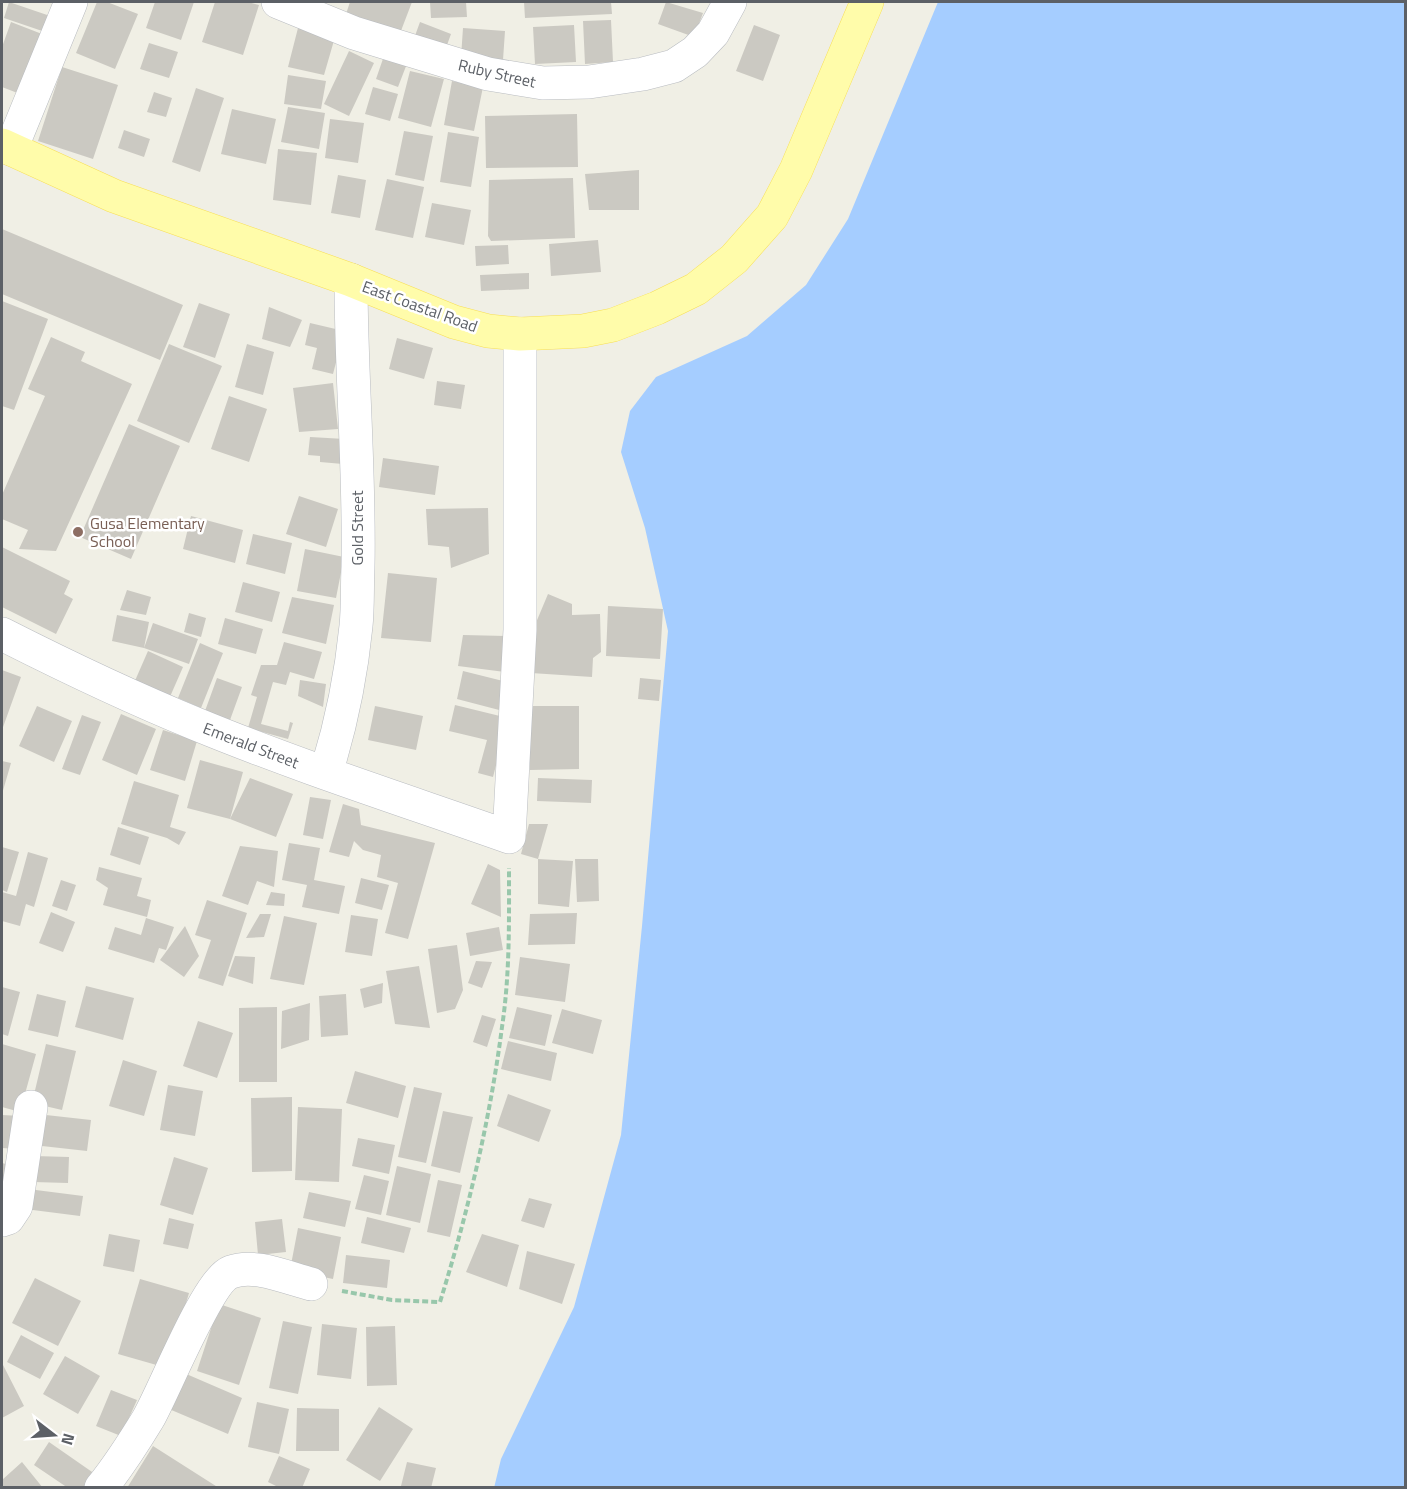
<svg xmlns="http://www.w3.org/2000/svg" width="1407" height="1489" font-family="'Titillium Web',sans-serif">
<rect width="100%" height="100%" fill="#f0efe5"/>
<path fill="#a5cdff" d="M938 2H1405V1487L494 1488 501 1459 574 1307 621 1135 642 926 668 631 645 528 621 452 630 411 656 377 747 336 806 285 848 219Z"/>
<path fill="#cbc9c2" d="M9 2 56 18 51 34 4 18Z
M97 2H107L138 14 115 69 76 53Z
M155 2H194L181 40 146 28Z
M215 2H248L259 5 243 55 202 42Z
M350 2H412L399 36 345 17Z
M430 2H466L467 17 431 18Z
M524 2H611L612 14 525 18Z
M666 2 703 13 694 37 658 24Z
M611 20 613 62 585 64 583 21Z
M11 22 42 34 20 94 2 87V47Z
M420 22 451 34 443 56 412 44Z
M574 25 576 62 535 64 533 27Z
M754 25 780 35 763 81 736 71Z
M298 28 335 37 324 75 288 67Z
M463 28 505 31 503 60 461 57Z
M149 43 178 52 169 78 140 69Z
M349 51 374 63 349 116 324 104Z
M385 53 408 61 398 87 376 79Z
M62 67 118 85 93 159 38 141Z
M410 71 444 79 431 127 398 118Z
M288 75 326 81 321 109 284 104Z
M452 81 483 87 474 131 444 125Z
M373 87 398 94 390 121 365 114Z
M196 88 224 98 200 172 172 162Z
M154 92 172 98 166 117 147 112Z
M288 107 325 113 319 149 281 142Z
M232 109 276 119 266 164 221 154Z
M577 114 578 167 486 168 485 116Z
M330 119 364 123 358 163 325 158Z
M124 130 150 139 144 157 118 148Z
M404 131 433 136 424 181 395 175Z
M448 132 479 137 471 187 440 182Z
M278 149 317 153 311 205 273 200Z
M639 170V210H589L585 174Z
M338 175 366 180 360 218 331 213Z
M573 178 575 238 491 241 488 236 489 180Z
M387 179 424 187 413 238 375 230Z
M432 203 471 210 464 245 425 237Z
M2 229 183 305 160 360 2 294Z
M598 240 601 272 551 276 549 244Z
M508 245 509 264 476 266 475 246Z
M529 273V289L481 291 480 275Z
M2 301 48 319 14 410 2 406Z
M199 303 230 314 215 358 183 347Z
M269 307 302 320 290 347 262 339Z
M310 323 344 331 333 374 312 369 317 348 305 345Z
M51 337 85 352 81 361 132 384 56 551 19 549 28 530 2 519V495L45 396 28 389Z
M397 338 433 348 424 379 389 369Z
M169 344 222 366 189 443 137 421Z
M247 344 274 352 263 395 235 387Z
M437 381 465 385 461 409 434 405Z
M333 383 338 429 299 432 293 388Z
M229 396 267 409 249 462 211 449Z
M129 424 180 446 131 559 80 537Z
M310 437 345 439 343 464 320 462V456L308 455Z
M383 458 439 466 435 495 379 487Z
M299 496 338 509 326 547 286 534Z
M488 508 489 554 451 568 449 547 428 545 426 509Z
M191 516 243 530 235 563 183 549Z
M253 534 292 543 285 574 246 564Z
M2 547 70 581 64 594 73 599 56 634 2 607Z
M305 549 344 557 336 598 297 591Z
M388 573 437 578 431 642 381 638Z
M243 582 280 592 272 622 235 612Z
M127 590 151 597 146 615 120 610Z
M548 594 572 604V615L600 614 601 652 593 658 592 677 531 673 535 625Z
M292 597 334 605 326 644 282 633Z
M608 606 663 609 660 659 606 656Z
M189 613 206 618 201 637 184 632Z
M117 615 149 622 144 648 112 641Z
M225 618 263 629 256 654 218 644Z
M153 623 198 639 189 664 144 648Z
M463 635 506 636 505 672 458 666Z
M284 642 322 652 314 679 290 672 286 685 273 682 261 724 288 731 290 722 293 723 288 739 248 728 257 697 251 695 261 665H277Z
M200 643 223 653 201 708 178 698Z
M148 651 183 667 169 699 134 683Z
M2 670 21 677 2 730Z
M463 671 511 683 503 711 457 699Z
M217 678 242 687 230 720 205 711Z
M640 678 661 680 659 701 638 699Z
M300 680 326 684 323 707 298 696Z
M455 705 508 718 493 777 478 773 487 740 449 731Z
M37 706 72 721 54 762 19 746Z
M375 706 423 716 416 750 368 740Z
M530 706H579V769L530 770Z
M121 714 156 729 137 775 102 760Z
M82 715 101 722 80 775 62 769Z
M163 730 197 741 185 781 150 770Z
M200 760 243 772 230 819 187 808Z
M2 761 11 763 2 794Z
M250 778 293 794 276 837 230 819Z
M538 778 592 780 591 803 537 801Z
M134 781 179 795 170 827 186 832 179 845 167 838 121 824Z
M310 797 331 800 323 839 303 835Z
M343 804 359 809 361 825 435 843 408 939 385 933 398 883 377 877 381 855 363 850 354 841 349 857 329 852Z
M529 824H548L538 859 521 854Z
M118 827 149 837 140 865 110 855Z
M289 843 320 848 314 880 345 886 339 914 302 907 307 885 282 880Z
M240 846 278 851 274 887 257 881 248 905 222 896Z
M2 847 19 852 7 892 2 890Z
M28 852 48 858 34 907 26 904 20 926 2 921V892L16 896Z
M538 859 573 861 569 907 538 904Z
M575 859H598L599 901 577 902Z
M488 864 500 870 501 917 471 904Z
M99 867 142 878 137 896 151 900 147 917 103 905 108 888 96 880Z
M361 878 389 885 382 910 355 903Z
M61 880 76 885 67 911 52 906Z
M271 892 285 894 284 906 266 905Z
M207 900 247 913 223 986 198 978 211 940 195 935Z
M51 912 75 922 63 952 39 943Z
M577 913 575 944 528 945 530 914Z
M260 914H271L264 937 246 938Z
M351 915 378 919 372 956 345 952Z
M284 916 317 923 304 985 270 979Z
M146 918 174 927 166 950 159 948 154 963 108 949 115 927 141 935Z
M185 926 199 956 184 977 160 960Z
M499 927 503 950 470 956 466 933Z
M457 945 463 990 455 1009 437 1013 428 949Z
M235 956 255 957 253 984 228 976Z
M520 957 570 964 565 1002 515 995Z
M476 961 492 962 482 988 468 983Z
M419 966 430 1028 395 1024 386 971Z
M383 983 382 1003 364 1008 360 989Z
M86 986 134 998 123 1040 75 1027Z
M2 987 20 992 8 1036 2 1034Z
M37 994 66 1001 58 1037 28 1030Z
M346 994 348 1035 321 1037 319 996Z
M310 1003 309 1040 281 1049 282 1011Z
M277 1007V1082H239V1008Z
M517 1007 552 1015 545 1046 509 1038Z
M562 1009 602 1020 593 1054 552 1043Z
M482 1015 496 1019 487 1047 473 1042Z
M198 1021 233 1033 217 1078 183 1066Z
M508 1041 557 1053 551 1081 501 1069Z
M2 1044 36 1054 20 1112 2 1107Z
M46 1044 76 1051 62 1110 32 1103Z
M123 1060 157 1071 144 1116 109 1106Z
M355 1071 406 1086 398 1118 346 1103Z
M168 1085 203 1091 195 1136 160 1130Z
M414 1087 442 1093 426 1163 398 1157Z
M508 1094 551 1110 539 1142 497 1126Z
M292 1097V1171L252 1172 251 1098Z
M298 1107 342 1109 339 1182 295 1180Z
M443 1111 473 1117 460 1173 431 1166Z
M2 1115 21 1116 18 1149 2 1148Z
M46 1115 91 1120 87 1151 42 1146Z
M358 1138 395 1145 389 1174 352 1166Z
M34 1156 69 1157 68 1183 33 1182Z
M174 1157 208 1168 193 1215 160 1205Z
M2 1163 14 1166 2 1207Z
M397 1166 431 1174 420 1223 386 1215Z
M364 1175 389 1181 381 1215 355 1209Z
M438 1180 462 1185 450 1237 427 1232Z
M28 1189 83 1196 80 1216 25 1209Z
M309 1192 351 1201 345 1227 303 1218Z
M529 1198 552 1204 544 1228 521 1221Z
M367 1217 411 1228 404 1253 361 1243Z
M169 1218 194 1224 188 1249 163 1244Z
M282 1219 286 1252 258 1255 255 1222Z
M298 1228 341 1237 333 1279 290 1270Z
M109 1234 140 1240 134 1272 103 1266Z
M482 1234 519 1245 507 1287 466 1272Z
M527 1251 575 1264 562 1304 519 1289Z
M346 1255 390 1260 387 1288 343 1283Z
M35 1278 81 1301 58 1346 12 1323Z
M140 1279 189 1293 167 1368 118 1354Z
M219 1304 261 1318 239 1385 197 1371Z
M283 1321 312 1327 298 1394 269 1388Z
M322 1324 357 1328 351 1379 317 1375Z
M395 1326 397 1385 367 1386 366 1327Z
M21 1335 54 1353 40 1379 7 1362Z
M65 1356 100 1376 78 1414 43 1394Z
M2 1363 24 1406 2 1418Z
M184 1373 242 1398 228 1434 169 1409Z
M111 1390 137 1400 121 1436 96 1426Z
M257 1402 289 1409 279 1454 248 1447Z
M379 1407 413 1429 380 1481 346 1460Z
M297 1408 339 1409V1451H296Z
M49 1442 95 1474 86 1488H68L34 1465Z
M153 1446 219 1488H127Z
M279 1456 310 1469 302 1488H280L268 1482Z
M22 1462 43 1488H2V1480Z
M407 1462 436 1468 431 1488 401 1486Z"/>
<g fill="none" stroke-linecap="round" stroke-linejoin="round">
<g stroke="#b9bcc1" stroke-width="34">
<path id="minor" d="M278 2 354 33 488 74 543 83 589 82 643 74 674 66 695 52 713 33 730 2
M11 149 71 2
M2 634C65 666 130 697 196 724 298 766 404 800 509 837L520 630V334
M326 773C341 725 351 677 356 626 358 607 357 587 358 567 360 471 351 376 351 280
M2 1220 8 1218 16 1206 31 1107
M101 1488C118 1467 134 1442 148 1419 164 1392 207 1281 231 1272 255 1263 287 1278 311 1284"/>
</g>
<g stroke="#f8df56" stroke-width="34">
<path id="major" d="M2 145 114 196 351 280 454 322 488 331 520 334 583 331 613 325 657 308 696 289 734 259 772 216 796 170 867 2"/>
</g>
<path stroke="#98c7ab" stroke-width="4" stroke-dasharray="6 3" stroke-linecap="butt" d="M342 1291 392 1300 440 1302C468 1212 490 1120 502 1027 510 974 509 920 509 868"/>
<use href="#minor" stroke="#fff" stroke-width="33"/>
<use href="#major" stroke="#fffcaa" stroke-width="33"/>
</g>
<circle fill="#8d6e63" stroke="#fff" stroke-width="2" cx="78" cy="532" r="6"/>
<g text-anchor="middle" stroke-width="5" stroke-linejoin="round" paint-order="stroke">
<g font-size="16" fill="#5c6066" stroke="#fff">
<text transform="translate(497 73) rotate(13)" y="6">Ruby Street</text>
<text transform="translate(420 306) rotate(20)" y="6">East Coastal Road</text>
<text transform="translate(357 528) rotate(-90)" y="6">Gold Street</text>
<text transform="translate(251 745) rotate(21)" y="6">Emerald Street</text>
</g>
<g font-size="16" fill="#785e54" stroke="#fff" text-anchor="start">
<text x="90" y="529">Gusa Elementary<tspan x="90" dy="18">School</tspan></text>
</g>
</g>
<rect width="1407" height="1489" fill="none" stroke="#5c6066" stroke-width="6"/>
<g transform="translate(54 1435) rotate(107)" stroke="#ffffff" stroke-width="4.5" paint-order="stroke">
<path d="M0-4.5L10 22L0 15L-10 22Z" fill="#5c6066"/>
<text y="-9" font-size="16" font-weight="bold" text-anchor="middle" fill="#5c6066">N</text>
</g>
</svg>
